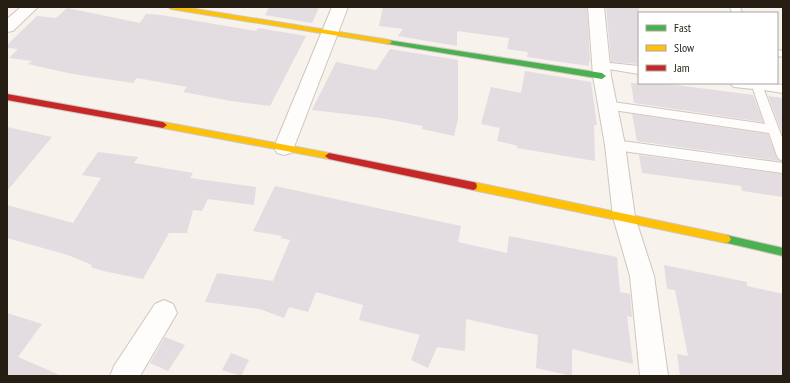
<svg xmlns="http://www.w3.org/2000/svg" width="790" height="383" font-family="'PT Sans Narrow',sans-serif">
<rect width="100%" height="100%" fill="#f7f2ec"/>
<path fill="#e3dce0" d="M269 7H319L312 23 265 15Z
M383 7H587L590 62 589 61V66L527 57 528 52 507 49 509 38 457 31V46L398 36 403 29 379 26Z
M606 7H639V64L611 62Z
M67 8 140 23 146 14 161 15 256 31 258 28 306 36 270 106 231 101 183 92 187 87 137 78 133 83 73 74 28 64 32 61 9 58 18 49 7 48V45L37 16 56 18Z
M390 49 458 60V119L454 136 422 129 423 126 381 118 312 110 336 62 376 70Z
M525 71 591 82 597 125H594L595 161 517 148 518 146 497 141 500 128 481 124 491 87 521 93Z
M631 83H661L753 95 763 122 634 103Z
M768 96 783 98V136Z
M632 114 768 134 776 156 780 161 637 141Z
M7 127 52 137 7 191Z
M98 152 138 157 134 163 193 173 190 178 256 187 254 205 208 199 202 211 193 210 187 233H169L143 279 103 271 91 267 92 265 68 255 7 238V205L73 223 101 178 82 175Z
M639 155 783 174V197L742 191 741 186 642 173Z
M275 186 461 226 458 242 507 253 509 236 617 257 620 292 630 294 632 317 627 316 633 364 572 349V376L536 368 538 335 466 319 465 351 437 347 428 368 411 360 420 335 359 320 363 305 316 292 308 312 289 307 284 318 260 309 205 302 217 273 273 281 290 240 281 238 282 236 253 231Z
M664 265 747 282V286L783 294V376H680L677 354 688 356 675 290 667 289Z
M7 313 42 324 18 357 62 376H7Z
M165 337 185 345 168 371 150 363Z
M231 353 249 360 241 376 222 370Z"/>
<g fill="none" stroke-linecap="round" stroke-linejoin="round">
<g stroke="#cdc7bf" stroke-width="2">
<path id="lane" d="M730 7H740L742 13H732Z
M777 50 783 51V57L777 56Z
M600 62 639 66V74L596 67 595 65Z
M729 83H765L783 85V93L764 90 783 140V161L779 159 777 156 769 133 606 109 600 105 606 101 765 124 753 89 734 87Z
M615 140 783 163V173L615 150 611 148 609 145 611 142Z"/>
</g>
<g stroke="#cdc7bf" stroke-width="2">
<path id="street" d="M21 7H38L13 31 7 32V19Z
M332 7H348L294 147 291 153 284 155 277 153 274 147Z
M588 7H604L611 76 625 145 635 217 654 276 668 376H640L630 276 613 217 605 145 593 76Z
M164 300 173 304 177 313 140 376H110L114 366 155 304Z"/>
</g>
<g stroke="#cdc7bf" stroke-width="2">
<path id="fast" d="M387 40 602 73 606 76 602 79 389 44H387Z
M726 235 783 248V256L723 242 721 239 723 236Z"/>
</g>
<g stroke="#cdc7bf" stroke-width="2">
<path id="slow" d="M168 7H183L389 40 392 42 389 44 171 9Z
M163 122 329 153 333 156 329 159 163 128 159 125Z
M473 182 726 235 729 236 731 239 729 242 726 243 473 190 470 189 469 186 470 183Z"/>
</g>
<g stroke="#cdc7bf" stroke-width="2">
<path id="jam" d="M7 94 163 122 167 125 163 128 7 100Z
M329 153 473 182 476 183 477 186 476 189 473 190 329 159 325 156Z"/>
</g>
<use href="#lane" fill="#fefdfc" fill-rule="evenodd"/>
<use href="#street" fill="#fefdfc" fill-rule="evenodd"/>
<use href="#fast" fill="#4caf50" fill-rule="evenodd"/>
<use href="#slow" fill="#ffc107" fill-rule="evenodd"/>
<use href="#jam" fill="#c62828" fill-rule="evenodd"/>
</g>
<rect width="790" height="383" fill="none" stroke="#261e13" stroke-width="16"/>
<rect x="638" y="12" width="140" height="72" fill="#ffffff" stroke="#a8a5a1"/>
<rect x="646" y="25" width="20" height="6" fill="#4caf50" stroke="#a8a5a1"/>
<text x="674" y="32" font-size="12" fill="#261e13">Fast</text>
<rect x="646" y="45" width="20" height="6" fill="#ffc107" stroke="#a8a5a1"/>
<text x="674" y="52" font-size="12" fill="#261e13">Slow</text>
<rect x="646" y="65" width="20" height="6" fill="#c62828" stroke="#a8a5a1"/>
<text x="674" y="72" font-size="12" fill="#261e13">Jam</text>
</svg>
